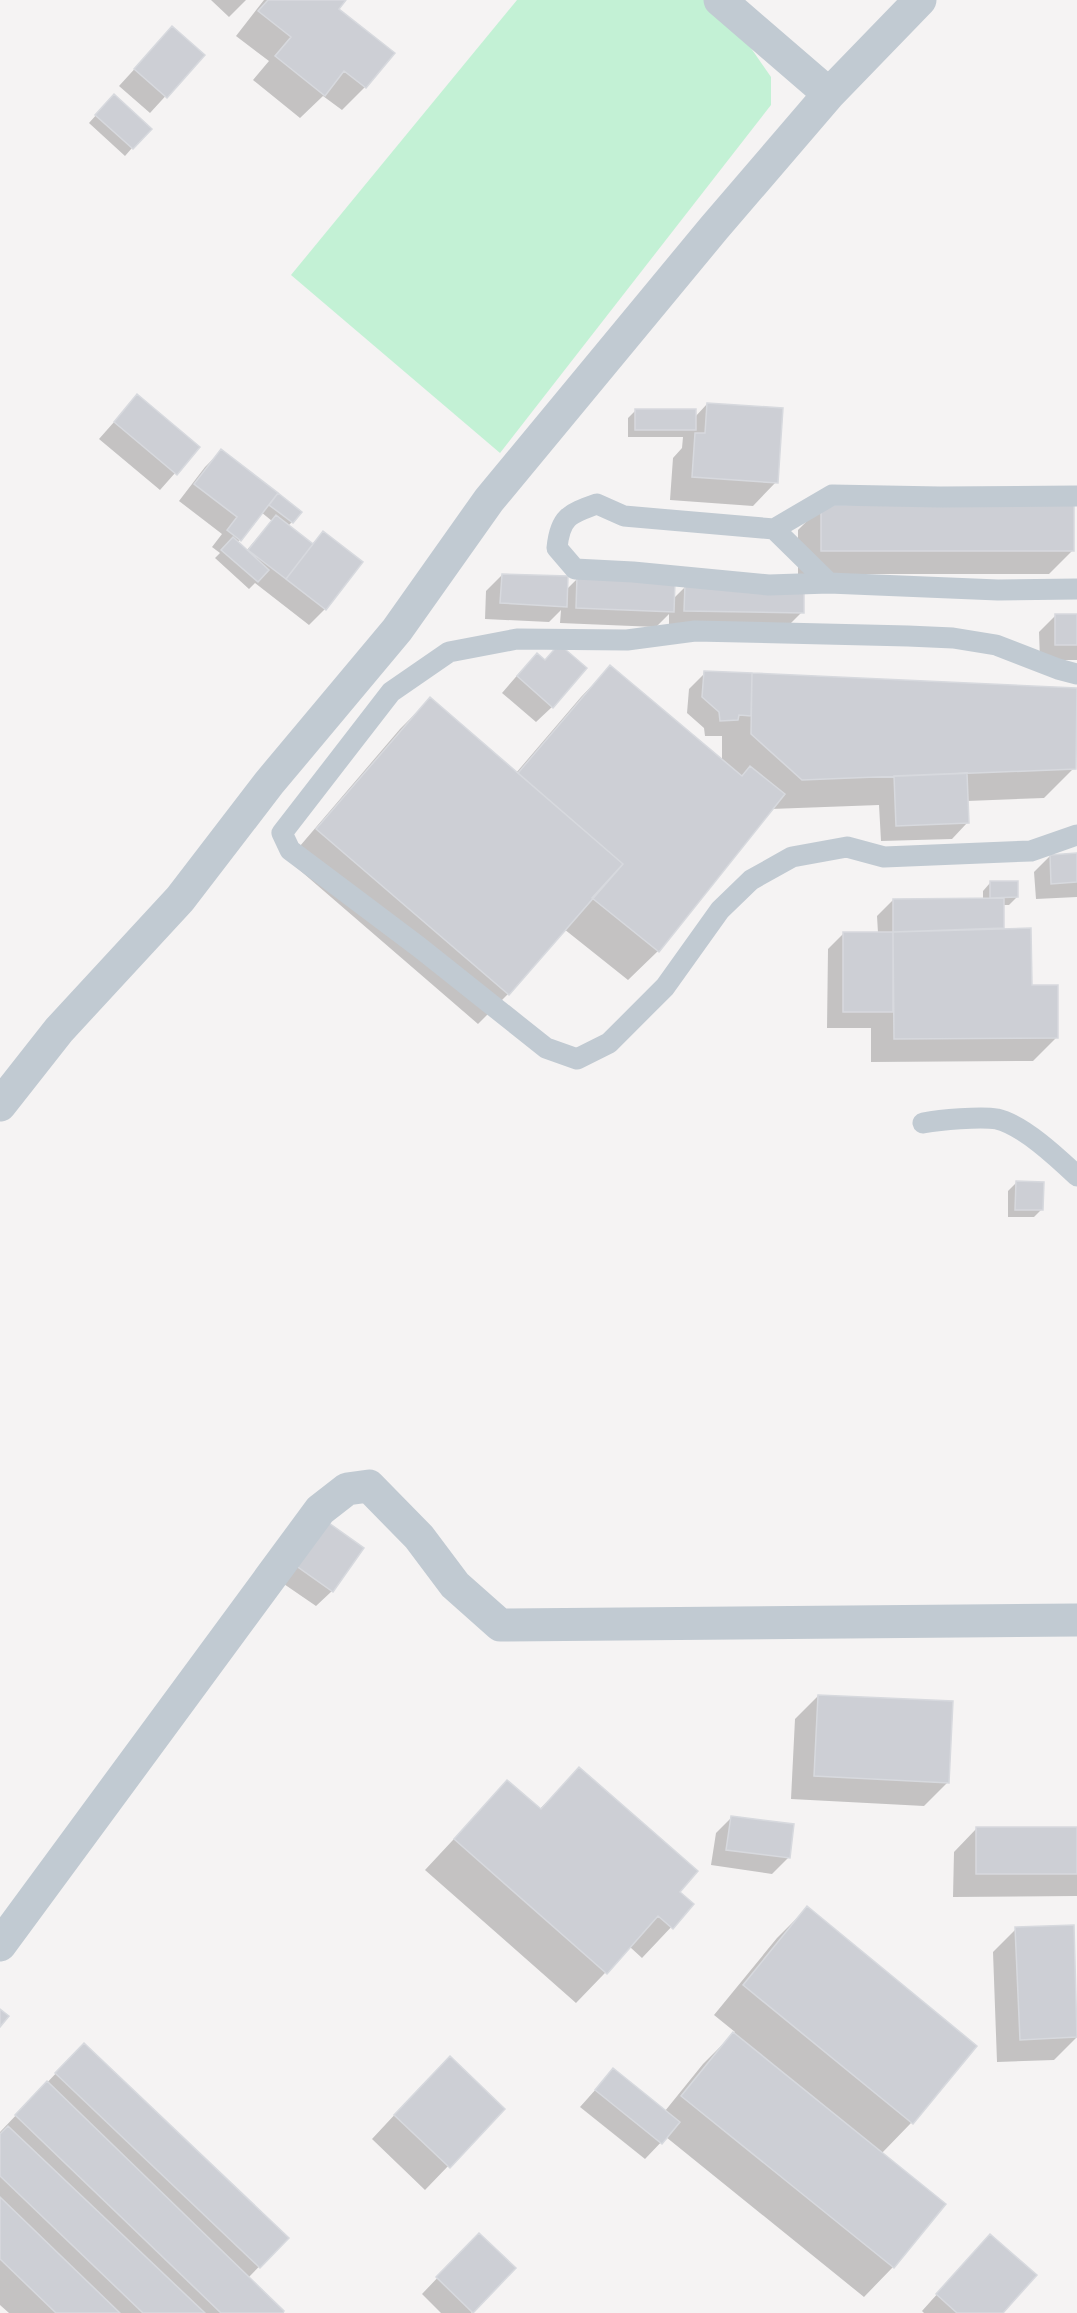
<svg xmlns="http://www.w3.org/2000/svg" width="1077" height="2313" font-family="Helvetica,sans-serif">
<rect width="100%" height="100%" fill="#f5f3f3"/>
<path fill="#c3f1d5" d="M517 0H705L744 38 771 77V105L500 453 291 275Z"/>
<path fill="#0003" fill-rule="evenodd" d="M211 0H246L229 17Z
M264 0H344L337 9 365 87 342 110 323 96 300 118 253 80 269 61 236 36Z
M172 28 203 55 150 113 119 86Z
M106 104 132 148 125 156 89 123Z
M137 396 198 447 160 490 99 439Z
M707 404 776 482 753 506 670 500 673 458 682 448 683 437H628V418L635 411 695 417Z
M221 451 277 495 292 522 288 526 311 545 323 533 325 609 309 625 255 583 249 589 215 558 220 553 212 547 222 534 179 501 205 467ZM261 512 272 521 246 551 237 543Z
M821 507 1072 551 1049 574H798V530Z
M502 575 566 590 578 578 673 599 686 586 802 612 786 628 669 626V614L656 627 560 623 561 610 549 622 485 619 486 591Z
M1055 616H1077V660H1040L1039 632Z
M544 661 552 707 536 722 502 693 521 671Z
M610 667 722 761V736H705L704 728 687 713 689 689 705 673 1077 690 1074 768 1044 798 967 801V823L952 839 881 841 879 805 771 809 658 951 628 980 564 929 508 994 478 1024 288 860 400 729 430 699 516 773 581 697Z
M1077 854V897L1036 899 1034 872 1050 856Z
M990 883 1017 897 1009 905H1003L1002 927 999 930 1057 1037 1033 1061 871 1062V1028H827L828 949 844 933H878L877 916 893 900 983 899V891Z
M1016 1183 1042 1209 1034 1217H1008V1191Z
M310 1539 332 1591 316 1606 281 1582Z
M818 1696 947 1783 924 1806 791 1799 795 1719Z
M579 1769 678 1892 692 1905 642 1958 630 1947 576 2003 425 1870 507 1782 539 1810Z
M732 1817 788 1858 772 1874 711 1865 716 1833Z
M977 1828 1077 1829V1896L953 1897 954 1852Z
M807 1908 975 2046 911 2123 881 2154 893 2267 864 2297 666 2137 645 2159 580 2107 613 2070 665 2111 703 2064 735 2032 714 2015 777 1938Z
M1073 1927 1077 2037 1054 2060 997 2062 993 1952 1016 1929Z
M61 2068 287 2238 248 2278 280 2313H9L0 2305V2132Z
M426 2081 503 2109 425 2190 372 2139Z
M463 2251 514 2268 471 2313H441L422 2294Z
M975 2252 1001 2313H924L922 2311Z"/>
<path fill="#cdcfd5" stroke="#d7d9de" stroke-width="1.5" d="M268 0H346L339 9 395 53 366 88 344 71 325 96 275 56 291 37 258 11Z
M172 26 205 55 167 98 134 69Z
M114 94 152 129 133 149 95 115Z
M137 394 200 447 177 475 114 422Z
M707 403 783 408 778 483 692 477 695 433H705Z
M635 409H696V430H635Z
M221 449 278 493 241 541 227 530 237 517 194 484Z
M278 493 302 512 293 523 269 505Z
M821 505H1074V551H821Z
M276 515 313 544 286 579 248 550Z
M323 531 363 562 326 610 286 579Z
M233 537 269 570 258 582 221 550Z
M502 574 568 576 567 607 500 603Z
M577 576 675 581 674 612 576 608Z
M685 584 804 587V613L684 611Z
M1055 614H1077V645H1055Z
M559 644 587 668 553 708 517 676 537 653 545 660Z
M610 665 742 776 750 766 785 794 659 952 592 898 623 864 518 773Z
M704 671 752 673 751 716 739 715 738 720 720 721 719 712 702 697Z
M752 673 1077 688 1076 769 802 780 751 734Z
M430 697 623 864 509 995 316 829Z
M967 773 969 823 896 826 894 776Z
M1077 853V882L1051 884 1050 855Z
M990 881H1018V897L990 898Z
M1004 898V928L893 932V899Z
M1031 928 1032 985H1058V1038L894 1039 893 932Z
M843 932H893V1012H843Z
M1016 1181 1044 1182 1043 1210H1015Z
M326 1521 364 1548 333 1592 295 1565Z
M818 1695 953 1701 949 1783 814 1776Z
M579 1767 698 1871 680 1892 694 1904 673 1929 658 1916 607 1974 454 1839 507 1780 541 1809Z
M731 1816 794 1824 790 1858 726 1850Z
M976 1827H1077V1874H976Z
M807 1906 977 2046 913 2124 743 1985Z
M1074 1925 1077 2037 1020 2040 1015 1927Z
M0 2009 9 2016 0 2027Z
M733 2032 946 2204 894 2268 681 2096Z
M84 2043 289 2238 260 2268 55 2073Z
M450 2056 505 2109 450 2168 394 2115Z
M613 2068 680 2122 662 2144 595 2090Z
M47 2081 284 2311 283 2313H221L15 2115Z
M8 2126 205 2313H143L0 2176V2134Z
M0 2197 120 2313H56L0 2259Z
M479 2233 516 2268 473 2313 436 2277Z
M990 2234 1037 2275 1003 2313H957L936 2294Z"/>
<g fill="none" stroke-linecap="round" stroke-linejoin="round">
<path stroke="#c1cad2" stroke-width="21" d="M1077 496 940 497 832 495 774 529 624 516 597 504C569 514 560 517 557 548L575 569 633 572 769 585 829 583 998 590 1077 589
M774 529 829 583
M1077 674 1058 669 996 645 953 638 908 636 695 631 627 640 517 639 449 652 391 692 282 833 290 850 419 947 546 1048 577 1059 609 1043 665 987 720 910 751 880 792 857 847 847 884 857 1031 851 1077 835
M923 1123C940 1120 980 1116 997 1119 1023 1125 1058 1158 1077 1176"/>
<path stroke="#c1cad2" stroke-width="33" d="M720 0 829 94
M0 1105 59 1030 180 899 269 783 397 630 489 500 714 228 829 94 920 0
M0 1945 320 1510 347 1489 369 1486 419 1537 455 1585 500 1625 1077 1620"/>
</g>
</svg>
